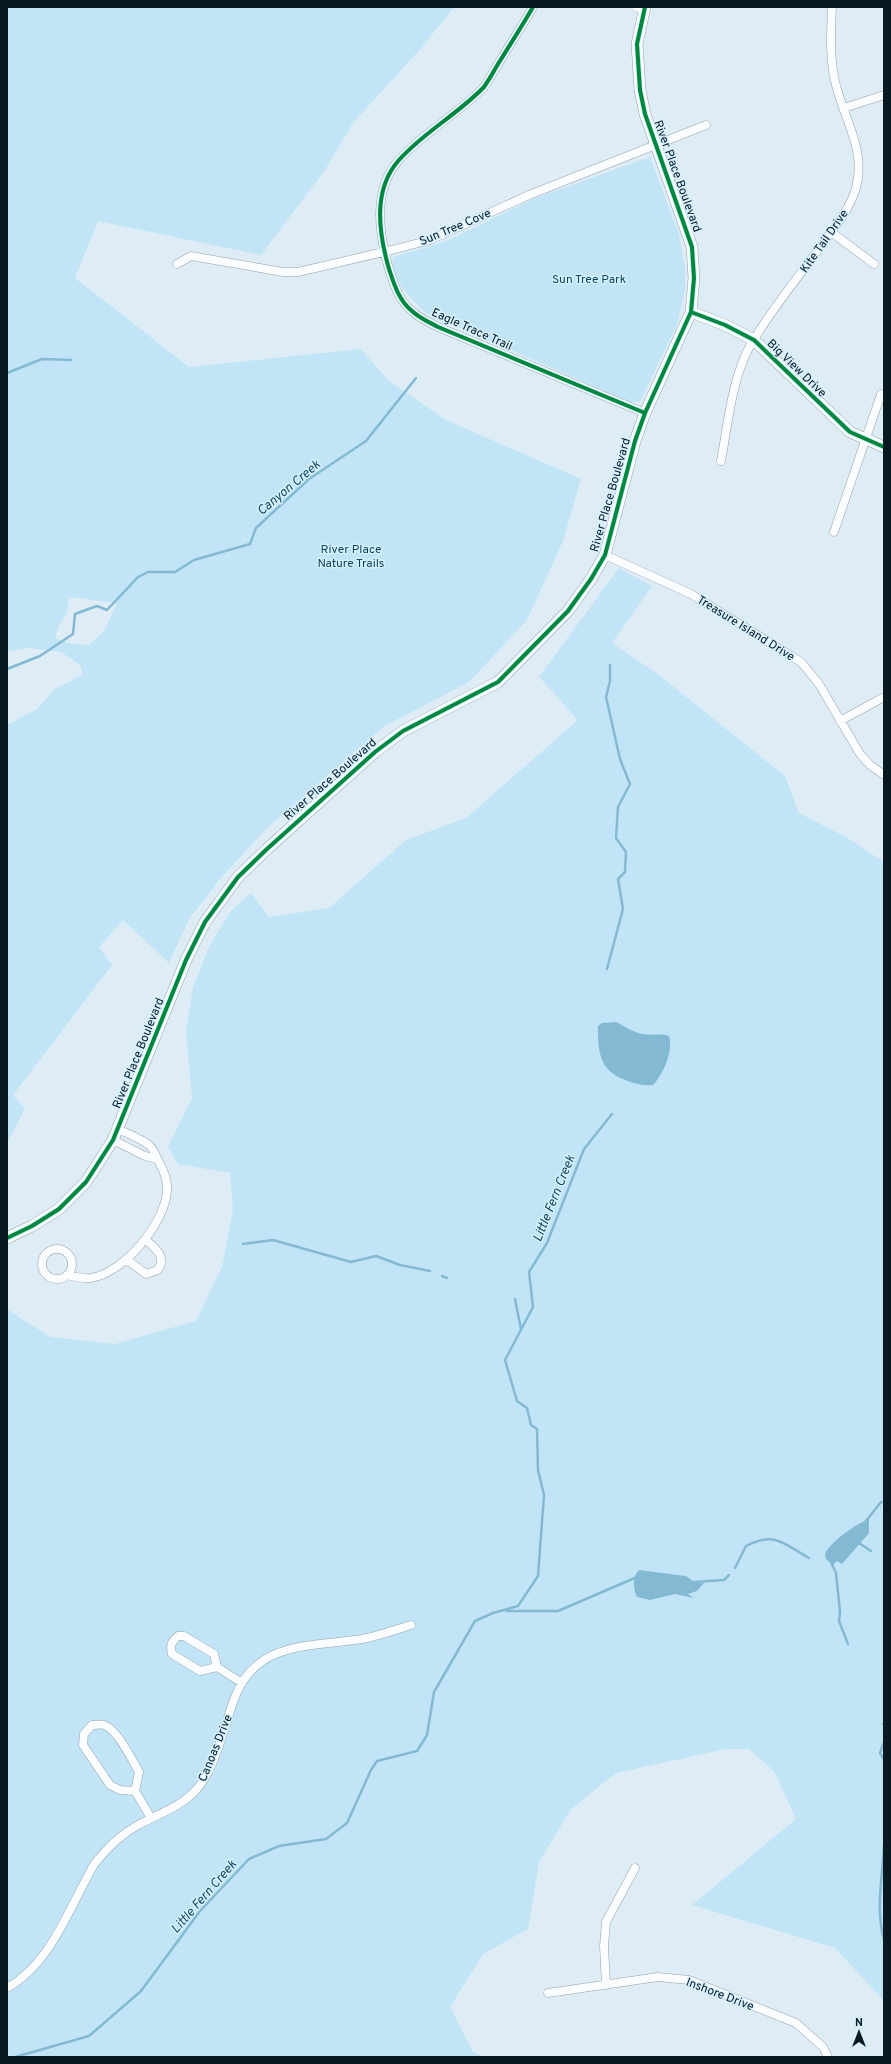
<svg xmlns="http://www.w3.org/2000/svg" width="891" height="2064" font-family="Overpass,sans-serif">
<rect width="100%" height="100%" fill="#deedf5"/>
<path fill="#c1e5f7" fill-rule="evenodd" d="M7 7H454L423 46 353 123 325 170 261 255 98 221 75 278 189 367 361 349 388 380 446 420 581 479 563 541 527 620 469 682 383 727 266 829 220 879 189 919 169 963 123 920 99 947 112 965 13 1095 25 1109 7 1143V725L37 709 54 690 83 674 80 665 61 652 28 648 7 651ZM69 597 117 603 104 631 89 645 68 643 55 638 59 625 67 613Z
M650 157 679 234 685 268V289L677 325 640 402H630L426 313C413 302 389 276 393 257L447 241 533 199Z
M619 568 652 586 612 643 659 675 785 776 799 813 846 837 884 862V2001L835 1948 692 1905 796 1819 774 1771 749 1749H726L616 1773 571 1809 539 1862 528 1929 483 1954 450 2007 473 2052 483 2057H7V1309L50 1337 115 1344 196 1321 222 1267 233 1210 230 1173 178 1164 168 1147 192 1098 186 1031 193 987 210 945 231 911 251 893 269 917 329 908 406 840 466 818 578 720 539 677Z"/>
<path fill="#84b9d3" d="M616 1022C624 1026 634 1033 643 1034 652 1036 660 1033 669 1036 674 1050 663 1075 653 1085 643 1086 635 1084 625 1080 599 1070 598 1052 598 1026L602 1023Z
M869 1519V1533L842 1564 837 1561 833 1565 826 1559 825 1554C831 1541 856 1524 869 1519Z
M639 1570 686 1576 696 1583H704L697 1591 688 1594 694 1598 675 1594 650 1600 637 1597C633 1589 632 1577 639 1570Z"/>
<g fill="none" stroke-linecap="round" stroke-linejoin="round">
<path stroke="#84b9d3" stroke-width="2.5" d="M7 373 42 359 71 360
M7 669 40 656 73 634 75 614 97 606 107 610 138 577 148 572H175L194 560 250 544 256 528 309 479 366 441 416 378
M607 969 623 909 618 879 625 872 626 852 616 838 618 807 630 784 620 759 606 697 610 681V665
M243 1244 273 1240 351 1262 376 1256 400 1265 430 1271
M442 1276 447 1278
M515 1299 521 1329
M866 1521 881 1502H884
M856 1541 871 1551
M831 1562 836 1573 840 1612 839 1621 848 1644
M735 1568 746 1546C775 1531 784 1544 809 1558
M694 1582 724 1580 729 1575
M506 1611H558L637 1577
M883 1724 884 1725
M884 1742 880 1753 884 1760
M884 1844C883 1875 875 1909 884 1940
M15 2057 89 2036 141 1991 200 1911 249 1859 279 1846 326 1839 347 1823 371 1770 377 1761 417 1751 427 1735 434 1692 475 1621 493 1613 518 1606 538 1576 544 1495 538 1470 537 1429 531 1425 527 1408 517 1401 505 1360 533 1307 529 1272 547 1243 584 1149 612 1114"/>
<g stroke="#93a2aa" stroke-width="9">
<path id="street" d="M533 7C522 26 510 45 498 64 494 71 489 80 484 87 458 114 424 132 399 160 372 190 379 234 389 269 394 284 399 301 412 311 419 318 429 322 438 327L645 413
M636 7 644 9
M844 108 884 95
M831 232 874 264
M177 264 191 256 283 272H298L392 250 430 240 529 195 706 125
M721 461C728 424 732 377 751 344 772 309 798 277 822 245 834 228 850 209 856 188 866 152 846 122 837 89 829 62 831 34 832 7
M834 532 881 394
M605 555 691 594 801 662 819 684 860 754 870 765 884 775
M840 721 884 697
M113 1140 145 1156 157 1159
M42 1264a15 15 0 1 1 30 0a15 15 0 1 1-30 0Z
M126 1259 146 1274 158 1270C167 1256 155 1248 145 1239
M67 1275C75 1277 83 1279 91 1278 124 1273 165 1223 167 1191 168 1180 164 1171 159 1162 157 1158 154 1150 150 1146 142 1139 128 1134 118 1129
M217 1667 214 1654 184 1636H178C171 1642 170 1646 172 1654L200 1671 217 1667 242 1683
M135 1791 120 1790 110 1785 83 1745 84 1734 92 1725C96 1725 101 1724 104 1725 118 1730 132 1760 139 1772L135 1791 151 1818
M606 1985 604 1946 606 1922 635 1868
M7 1988C52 1963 70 1905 95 1863 107 1848 120 1835 138 1825 158 1814 181 1807 197 1789 217 1765 224 1725 235 1697 257 1640 312 1647 362 1639 378 1636 395 1630 411 1625
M548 1993 658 1977 689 1980 796 2023 823 2047 828 2057"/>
</g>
<g stroke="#93a2aa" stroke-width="12">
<path id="secondary" d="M691 312 725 325 754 340 850 432 884 447
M7 1238 32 1226 59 1209 86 1182 113 1140 186 960 205 922 238 877 267 849 375 752 403 731 498 682 568 611 591 579 605 555 635 441 645 413 691 312 694 278 692 247 645 114 640 90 637 44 645 7"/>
</g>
<use href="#street" stroke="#fafcfe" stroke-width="8"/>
<use href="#secondary" stroke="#fafcfe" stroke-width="11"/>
<g stroke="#d5f0fe" stroke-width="6">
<path id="cycleway" d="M533 7C522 26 510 45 498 64 494 71 489 80 484 87 458 114 424 132 399 160 372 190 379 234 389 269 394 284 399 301 412 311 419 318 429 322 438 327L645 413
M691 312 725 325 754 340 850 432 884 447
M7 1238 32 1226 59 1209 86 1182 113 1140 186 960 205 922 238 877 267 849 375 752 403 731 498 682 568 611 591 579 605 555 635 441 645 413 691 312 694 278 692 247 645 114 640 90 637 44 645 7"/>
</g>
<use href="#cycleway" stroke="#00873e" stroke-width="4"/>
</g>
<g text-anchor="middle" stroke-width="3" stroke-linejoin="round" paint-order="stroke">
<g font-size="12" fill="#081922" stroke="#d5f0fe">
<text transform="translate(678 176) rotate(70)" y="4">River Place Boulevard</text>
<text transform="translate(455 227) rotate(-23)" y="4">Sun Tree Cove</text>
<text transform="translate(824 241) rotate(-55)" y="4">Kite Tail Drive</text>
<text transform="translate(472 329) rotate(24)" y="4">Eagle Trace Trail</text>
<text transform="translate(797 368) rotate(44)" y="4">Big View Drive</text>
<text transform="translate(610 495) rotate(-74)" y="4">River Place Boulevard</text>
<text transform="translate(746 628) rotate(32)" y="4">Treasure Island Drive</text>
<text transform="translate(330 779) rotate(-41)" y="4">River Place Boulevard</text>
<text transform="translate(138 1053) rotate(-68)" y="4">River Place Boulevard</text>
<text transform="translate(215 1748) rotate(-68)" y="4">Canoas Drive</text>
<text transform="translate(720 1994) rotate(21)" y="4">Inshore Drive</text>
</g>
<g font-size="12" fill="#0b465d" stroke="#d5f0fe">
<text x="589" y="283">Sun Tree Park</text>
<text x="351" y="553">River Place<tspan x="351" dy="14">Nature Trails</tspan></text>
</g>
<g font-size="13" font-style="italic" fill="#134b63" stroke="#d5f0fe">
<text transform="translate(288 487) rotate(-40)" y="5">Canyon Creek</text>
<text transform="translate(553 1198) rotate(-68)" y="5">Little Fern Creek</text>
<text transform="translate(203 1896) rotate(-49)" y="5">Little Fern Creek</text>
</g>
</g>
<rect width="891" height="2064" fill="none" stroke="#081922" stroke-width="16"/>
<g transform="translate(859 2032)" stroke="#d5f0fe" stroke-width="3" paint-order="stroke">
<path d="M0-3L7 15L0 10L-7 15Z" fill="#081922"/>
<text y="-6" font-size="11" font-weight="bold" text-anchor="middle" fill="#081922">N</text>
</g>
</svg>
